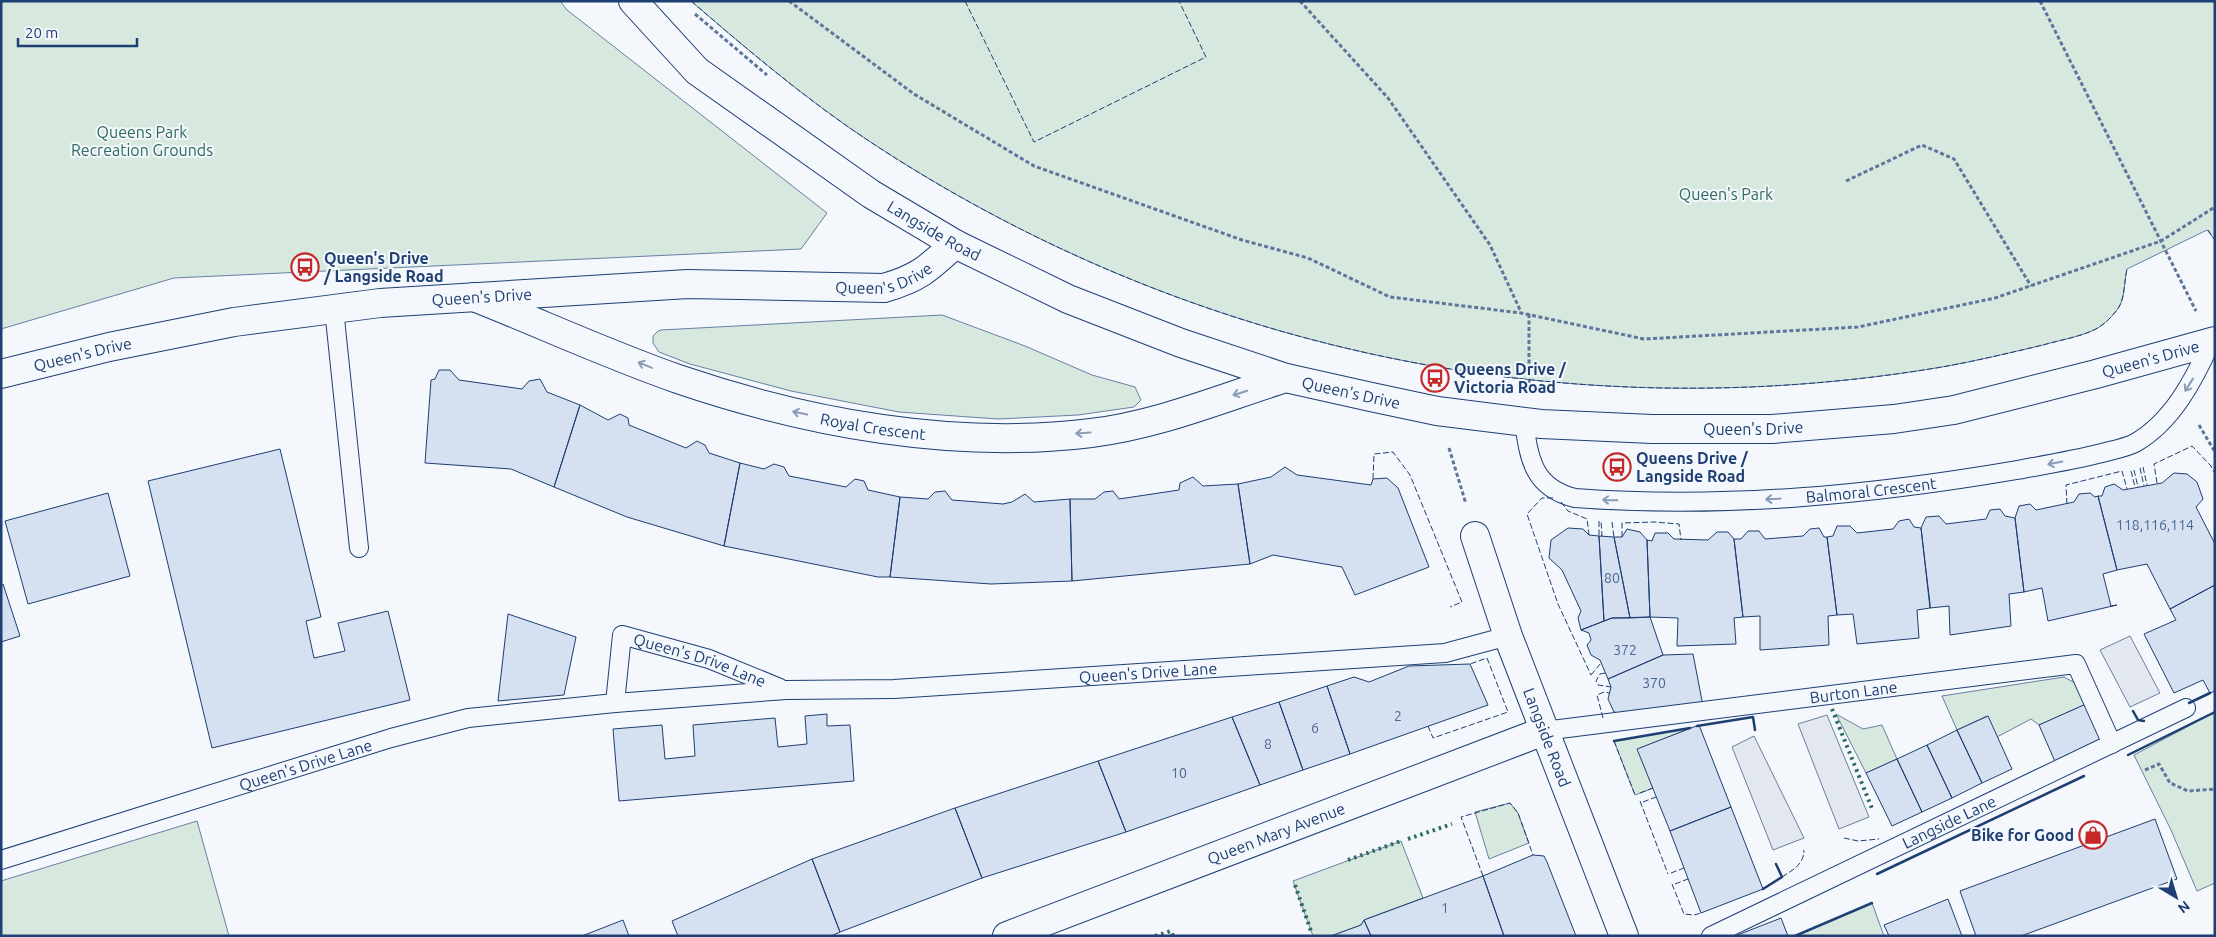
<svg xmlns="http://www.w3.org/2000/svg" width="2216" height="937" font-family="Ubuntu,sans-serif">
<rect width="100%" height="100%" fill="#f4f7fb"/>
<path fill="#d7e8df" stroke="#687fa3" d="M1 1H560L567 10 827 213 801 249 174 278 1 329Z
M691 1H2215V240L2207 230 2127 269C2124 282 2125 297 2119 307 2113 316 2105 324 2096 329 2080 337 2060 340 2043 345 2009 353 1976 361 1942 367 1567 430 1190 352 872 143 808 101 749 51 691 1Z
M942 315 1025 346 1092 375 1135 387 1141 400 1134 407 1078 415 998 419 899 412 791 391 690 364 659 352 653 343V336L658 331 661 330Z
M2064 677 2075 683 2086 704 2039 725 2031 719 1997 737 1987 716 1957 730 1942 696Z
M2215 712V883L2197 891 2171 830 2134 755Z
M1836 714 1863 729 1882 725 1897 759 1866 773Z
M1691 728 1638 749 1653 788 1635 795 1614 741Z
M1510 803 1518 813 1529 843 1489 859 1475 812Z
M197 821 229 936H1V881Z
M1401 841 1423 898 1366 919 1361 925 1331 936H1313L1293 881Z
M1872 903 1884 936H1795Z"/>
<path fill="#e3e8f0" stroke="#687fa3" d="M2130 636 2160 693 2130 707 2100 650Z
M1827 715 1869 817 1839 829 1798 724Z
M1754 736 1804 838 1773 850 1732 747Z"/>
<path fill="#d5e0f0" stroke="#1d3f73" d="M439 370H450L459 380 522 389 529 381 540 379 547 392 580 405 554 487 511 469 425 463 431 380 435 379Z
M580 405 608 420 620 414 628 418 629 425 686 448 697 441 705 445 709 453 740 463 724 546 627 517 554 487Z
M280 449 321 617 306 621 314 658 345 651 338 623 388 611 410 700 212 748 148 481Z
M740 463 764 469 774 464 784 467 789 476 846 487 855 479 864 481 868 490 900 497 890 577H878L724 546Z
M1285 467 1297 475 1371 485 1373 479 1387 478 1398 488 1429 567 1355 595 1342 567 1273 555 1250 564 1238 484 1271 477Z
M2174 473 2187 474 2197 482 2203 499 2196 507 2215 544V585L2170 609 2147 564 2117 570 2098 496H2102L2105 487 2114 484 2123 490 2162 483Z
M1193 477 1203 486 1238 484 1250 564 1072 581 1070 499H1095L1104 492 1113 491 1119 499 1179 490 1180 483Z
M945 491 952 500 1003 504 1012 502 1025 494 1034 502 1070 499 1072 581 991 584 890 577 900 497 928 499 935 492Z
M108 493 130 576 28 604 5 521Z
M2090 493 2095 497 2098 496 2117 570 2103 574 2111 606 2117 605 2048 621 2042 588 2024 592 2015 518 2019 506 2030 504 2036 510 2074 502 2079 494Z
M2000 509 2005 516 2015 518 2024 592 2009 594 2011 626 1950 635 1949 606 1930 608 1921 528 1926 517 1939 516 1946 524 1986 519 1990 510Z
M1909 519 1914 527 1921 528 1930 604V608L1917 610 1919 638 1857 644 1853 614 1837 615 1827 537 1833 536 1837 526H1850L1857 533 1893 529 1899 521Z
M1568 528 1583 529 1589 535 1599 536 1604 621 1581 630 1578 618 1581 611 1562 570 1549 558 1551 540Z
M1819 528 1824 537H1827L1837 615 1828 616 1829 645 1760 650V616L1743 617 1734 539H1741L1748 531H1759L1765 539 1803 536 1810 529Z
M1627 529 1640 532 1647 540 1650 617 1630 618 1614 537H1622Z
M1717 532H1728L1734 539 1743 617 1734 618 1736 644 1677 646 1678 618 1650 617 1647 540 1652 541 1655 533H1668L1674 539 1708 540Z
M1599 536 1614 537 1630 618H1612L1604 621Z
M3 584 20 636 1 642V585Z
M2215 585V691L2210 693 2203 680 2174 693 2144 634 2176 620 2170 609Z
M508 614 576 637 564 695 498 701Z
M1650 617 1663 655 1608 679 1600 660 1591 655 1587 645 1591 640 1589 633 1581 630 1612 618Z
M1693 654 1703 706 1626 715 1614 712 1608 699 1611 687 1608 679 1663 655Z
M1470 664 1488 705 1350 754 1327 686 1354 677 1369 682 1409 666Z
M1327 686 1350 754 1303 770 1279 702Z
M1279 702 1303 770 1260 785 1232 717Z
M2086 704 2104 744 2057 766 2039 725Z
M827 714V726L850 725 854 781 619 801 613 729 662 725 665 759 695 756 693 725 775 718 778 747 807 744 805 716Z
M1988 716 2012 769 1982 783 1957 730Z
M1232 717 1260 785 1126 832 1098 761Z
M1699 725 1731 807 1670 831 1637 749Z
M1957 730 1982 783 1952 798 1927 745Z
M1927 745 1952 798 1922 812 1897 759Z
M1897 759 1922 812 1892 826 1866 773Z
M1098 761 1126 832 982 878 955 808Z
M1731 807 1763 889 1701 913 1670 831Z
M955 808 982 878 840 932 812 859Z
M2155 819 2177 879 2021 936H1976L1960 891Z
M1533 855 1544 856 1547 862 1576 936H1504L1483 876Z
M812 859 840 932 831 936H678L672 921Z
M1483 876 1504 936H1371L1364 920Z
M1948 899 1962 936H1889L1884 925Z
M1781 918 1788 936H1735Z
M623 920 629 936H582Z
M1364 920 1371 936H1331L1361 925Z"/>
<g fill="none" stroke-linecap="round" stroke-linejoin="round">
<g stroke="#1d3f73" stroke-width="20">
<g id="service">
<path d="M334 309 359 548"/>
<path id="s1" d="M1524 422C1529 460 1534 488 1575 498 1724 509 1871 495 2017 470 2045 465 2074 460 2102 453 2113 450 2125 448 2135 443 2172 422 2194 380 2211 342"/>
<path id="s2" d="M615 703 622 635 709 659 780 688"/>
<path id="s3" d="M1544 731 2076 664 2112 744"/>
<path id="s4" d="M1 860 391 738 468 718 615 703 786 690 894 689 1445 653 1508 636"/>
<path id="s5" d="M1711 936 2186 708"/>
</g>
</g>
<g stroke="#1d3f73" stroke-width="30">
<g id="minor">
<path id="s6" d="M474 297C542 324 609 355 678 379 807 423 954 450 1091 433 1158 425 1222 398 1286 378"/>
<path id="s7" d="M1475 536 1508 636 1624 936"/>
<path id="s8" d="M1007 936 1544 731"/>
</g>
</g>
<g stroke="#1d3f73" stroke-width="30">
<g id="tertiary">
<path id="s9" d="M633 1 697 71 871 194 955 244 1068 299 1181 343 1286 378 1371 397 1437 411 1541 424 1652 429H1772L1894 419 1954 410 2096 374 2215 341"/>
<path id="s10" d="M1 374 109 347 234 322 380 303 688 284 884 288C919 278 929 268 955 244"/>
</g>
</g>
<path stroke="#5e769c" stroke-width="3" stroke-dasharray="4 2.5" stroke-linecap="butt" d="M789 1 914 94 1034 166 1242 240 1308 258 1390 297 1521 313 1644 339 1858 327 1995 298 2161 241 2215 207
M1300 1 1388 98 1490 245 1521 312
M2040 1 2196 311
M695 14 767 75
M1846 181 1922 145 1954 159 2031 286
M1529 314V388
M2199 425 2215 452
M1449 448 1466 504
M2145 770 2159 764 2170 783 2188 791 2215 789"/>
<use href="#service" stroke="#f4f7fb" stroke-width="18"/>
<use href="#minor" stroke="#f4f7fb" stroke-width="28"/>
<use href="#tertiary" stroke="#f4f7fb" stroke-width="28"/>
<path stroke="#2c6c60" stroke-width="4" stroke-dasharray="2.5 4" stroke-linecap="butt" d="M1832 709 1873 811
M1408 839 1452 824
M1348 860 1401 841
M1295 885 1312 934
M1155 936 1171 931 1173 936"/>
<path stroke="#1d3f73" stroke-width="1" stroke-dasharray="6 2.5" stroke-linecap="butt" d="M691 1C749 51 808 101 872 143 1190 352 1567 430 1942 367 1976 361 2009 353 2043 345 2060 340 2080 337 2096 329 2105 324 2113 316 2119 307 2125 297 2124 282 2127 269
M965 1 1034 142 1206 57 1179 1
M2208 230 2215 240
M2143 467 2147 485
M2140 468 2144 486
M2134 470 2138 487
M2131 471 2135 487
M1373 479 1374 454 1393 452 1410 475 1462 602 1450 607
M2157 483 2154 464 2192 446 2211 466 2215 474
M1553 498H1542L1527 514 1558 604 1591 675
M1561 502 1568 511 1587 519 1589 535
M2067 504 2066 485 2122 471 2127 489
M1599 521V536H1602L1601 521
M1612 522 1614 537
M1622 537V523L1654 522 1679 524 1681 540
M1605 673 1600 674 1596 681 1598 685 1611 687
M1591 675 1601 663
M1603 718 1597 695 1604 692 1609 693
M1428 726 1433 738 1508 712 1487 658 1470 664
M1614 741 1635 795
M1640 793 1653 788
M1640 801 1668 874
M1643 802 1656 797
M1844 838 1858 841 1879 839
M1671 873 1684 868
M1483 876 1461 817 1510 803 1518 813 1533 855
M1782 877C1793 870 1804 864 1804 850
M1672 884 1684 914 1694 915 1701 913
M1675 884 1688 879"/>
<path stroke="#1d3f73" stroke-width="2.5" d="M2189 703 2210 693
M2133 711 2138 720 2144 721
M1697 726 1753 717 1755 730
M1614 741 1690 728
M2128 755 2215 712
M1877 874 2084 776
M1763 889 1782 877 1776 864
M1795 936 1872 903"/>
</g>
<defs><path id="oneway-shaft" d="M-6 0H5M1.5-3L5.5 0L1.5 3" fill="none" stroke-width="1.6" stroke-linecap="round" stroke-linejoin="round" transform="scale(1.25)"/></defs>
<g stroke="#889bb7">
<use href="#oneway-shaft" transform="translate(645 365) rotate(-158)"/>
<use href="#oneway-shaft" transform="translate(2189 385) rotate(122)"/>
<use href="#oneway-shaft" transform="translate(1240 393) rotate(162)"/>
<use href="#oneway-shaft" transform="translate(800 413) rotate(-168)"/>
<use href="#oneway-shaft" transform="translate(1083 433) rotate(176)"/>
<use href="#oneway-shaft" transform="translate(2055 463) rotate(168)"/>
<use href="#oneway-shaft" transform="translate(1773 499) rotate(177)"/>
<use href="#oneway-shaft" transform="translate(1610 500) rotate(-179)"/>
</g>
<defs>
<g id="bus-ring" transform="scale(1.4375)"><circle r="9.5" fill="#f4f7fb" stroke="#c62828" stroke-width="1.5"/><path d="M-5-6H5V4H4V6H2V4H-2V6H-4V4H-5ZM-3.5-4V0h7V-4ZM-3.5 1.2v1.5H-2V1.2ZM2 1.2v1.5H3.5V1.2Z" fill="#c62828"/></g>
<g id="shop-ring" transform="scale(1.4375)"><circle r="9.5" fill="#f4f7fb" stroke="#c62828" stroke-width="1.5"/><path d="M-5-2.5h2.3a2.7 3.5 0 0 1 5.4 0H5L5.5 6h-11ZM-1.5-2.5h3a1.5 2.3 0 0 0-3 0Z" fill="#c62828"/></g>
</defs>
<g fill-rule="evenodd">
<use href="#bus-ring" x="305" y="267"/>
<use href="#bus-ring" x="1435" y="378"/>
<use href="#bus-ring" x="1617" y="467"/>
<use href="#shop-ring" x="2093" y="835"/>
</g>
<g text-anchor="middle" stroke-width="4" stroke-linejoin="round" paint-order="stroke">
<g font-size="14" fill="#4b6792">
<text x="2155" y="530">118,116,114</text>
<text x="1612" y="583">80</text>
<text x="1625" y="655">372</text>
<text x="1654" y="688">370</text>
<text x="1398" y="721">2</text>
<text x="1315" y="733">6</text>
<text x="1268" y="749">8</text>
<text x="1179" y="778">10</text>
<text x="1445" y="913">1</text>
</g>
<g font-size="16" fill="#2c6c60" stroke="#f4f7fb">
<text x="142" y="138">Queens Park<tspan x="142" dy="18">Recreation Grounds</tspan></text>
<text x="1726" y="200">Queen's Park</text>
</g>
<g font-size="16" fill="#1d3f73" stroke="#f4f7fb">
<text dy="6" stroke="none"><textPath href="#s9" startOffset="381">Langside Road</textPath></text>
<text dy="6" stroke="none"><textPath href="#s10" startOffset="892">Queen's Drive</textPath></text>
<text dy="6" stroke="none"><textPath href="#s10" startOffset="488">Queen's Drive</textPath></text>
<text dy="6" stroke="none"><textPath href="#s10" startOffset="84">Queen's Drive</textPath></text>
<text dy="6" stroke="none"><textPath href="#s9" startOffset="1640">Queen's Drive</textPath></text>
<text dy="6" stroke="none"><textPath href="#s9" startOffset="830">Queen's Drive</textPath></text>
<text dy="6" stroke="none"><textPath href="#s6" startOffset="421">Royal Crescent</textPath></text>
<text dy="6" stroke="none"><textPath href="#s9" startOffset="1235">Queen's Drive</textPath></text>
<text dy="6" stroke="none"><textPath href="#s1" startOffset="396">Balmoral Crescent</textPath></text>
<text dy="6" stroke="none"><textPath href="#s2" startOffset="150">Queen's Drive Lane</textPath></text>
<text dy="6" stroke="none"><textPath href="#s4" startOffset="1170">Queen's Drive Lane</textPath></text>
<text dy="6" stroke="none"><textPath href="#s3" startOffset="312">Burton Lane</textPath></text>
<text dy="6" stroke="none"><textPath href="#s7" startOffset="214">Langside Road</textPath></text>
<text dy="6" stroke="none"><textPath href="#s4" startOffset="319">Queen's Drive Lane</textPath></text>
<text dy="6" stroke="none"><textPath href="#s5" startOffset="264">Langside Lane</textPath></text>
<text dy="6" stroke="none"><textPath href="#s8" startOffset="288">Queen Mary Avenue</textPath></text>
</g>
<g font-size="16" font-weight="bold" fill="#1d3f73" stroke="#f4f7fb" text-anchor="start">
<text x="324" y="264">Queen's Drive<tspan x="324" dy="18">/ Langside Road</tspan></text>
<text x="1454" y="375">Queens Drive /<tspan x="1454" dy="18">Victoria Road</tspan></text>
<text x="1636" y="464">Queens Drive /<tspan x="1636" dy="18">Langside Road</tspan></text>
<text x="2074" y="841" text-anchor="end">Bike for Good</text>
</g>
</g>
<rect width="2216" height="937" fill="none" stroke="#1d3f73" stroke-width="5"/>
<g transform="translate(2176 897) rotate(142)" stroke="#f4f7fb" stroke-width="4" paint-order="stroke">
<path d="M0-4L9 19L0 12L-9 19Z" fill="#1d3f73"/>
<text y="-8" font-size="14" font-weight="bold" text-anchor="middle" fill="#1d3f73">N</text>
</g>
<path d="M18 38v8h119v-8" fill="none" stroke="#1d3f73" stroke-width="2.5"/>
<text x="25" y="38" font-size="15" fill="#1d3f73" stroke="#f4f7fb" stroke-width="4" paint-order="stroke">20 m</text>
</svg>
